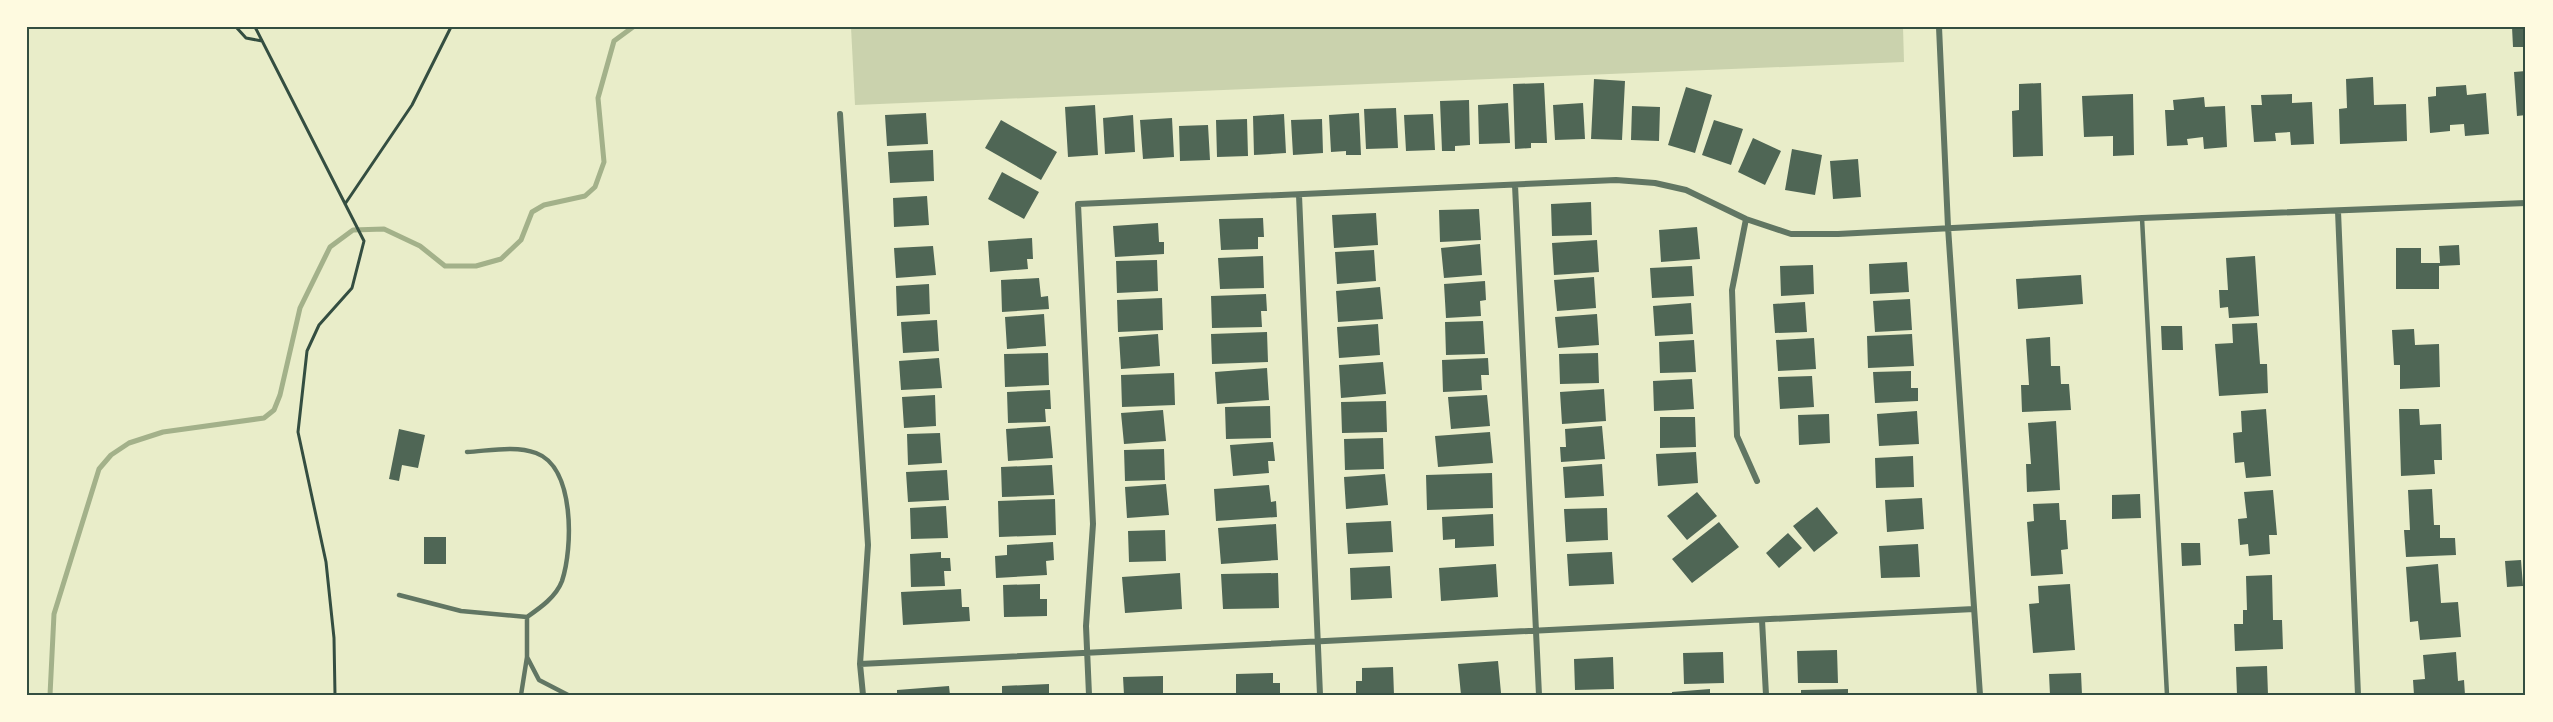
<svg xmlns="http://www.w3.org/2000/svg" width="2553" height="722" font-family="'Nunito Sans',sans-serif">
<rect width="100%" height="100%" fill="#e9edc9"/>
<path fill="#cad2ad" d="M851 27H1903L1904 62 855 105Z"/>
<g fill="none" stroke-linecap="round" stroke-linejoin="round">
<path stroke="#a3b18a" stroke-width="5" d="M50 695 54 614 99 469 111 455 129 443 163 432 264 418 274 410 280 395 300 308 330 247 353 230 384 229 420 246 445 266H476L501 259 521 240 532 212 544 205 585 196 595 187 604 162 598 98 614 41 633 27"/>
</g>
<path fill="#4f6655" d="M2512 27H2526V47H2513Z
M2526 71V115L2517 116 2514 72Z
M2373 77 2374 105 2406 104 2407 141 2340 144 2339 109 2347 108 2346 79Z
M1594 79 1625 81 1622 140 1591 139Z
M1544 83 1547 143H1531V148L1515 149 1513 84Z
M2041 83 2043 156 2013 157 2012 111 2019 110V84Z
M2466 85 2467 95 2486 93 2489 134 2465 136 2464 124 2450 125V131L2430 133 2428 97 2436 96V87Z
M1686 87 1712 95 1695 153 1668 145Z
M2133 94 2134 155 2113 156V136L2084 137 2082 96Z
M2292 94V103L2312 102 2314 144 2291 145 2290 132 2275 133 2276 141 2254 142 2251 105H2262L2261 95Z
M2204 97 2205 107 2225 106 2227 147 2204 149 2203 137 2187 139 2188 145 2167 146 2165 110H2174L2173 100Z
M1469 100 1470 145 1455 146V151H1442L1440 101Z
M1508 103 1510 143 1479 144 1478 105Z
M1583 103 1585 139 1555 140 1553 105Z
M1095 105 1098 155 1068 157 1065 107Z
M1632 106 1660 107 1659 141 1631 140Z
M1396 108 1398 148 1366 149 1364 109Z
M926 113 928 144 887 146 885 115Z
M1359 113 1361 155H1346V151L1331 152 1329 115Z
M1284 114 1286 153 1254 155 1253 116Z
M1433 114 1435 150 1406 151 1404 115Z
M1133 115 1135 152 1105 154 1103 118Z
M1172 118 1174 157 1143 159 1140 120Z
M1247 119 1248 156 1217 157 1216 120Z
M1322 119 1323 153 1293 155 1291 120Z
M1001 120 1057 152 1041 180 985 148Z
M1714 120 1743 129 1731 165 1702 155Z
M1208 125 1210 160 1180 161 1179 126Z
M1753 138 1781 151 1765 185 1738 172Z
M1792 149 1822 155 1815 195 1785 190Z
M933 150 934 181 890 183 888 152Z
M1858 159 1861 197 1833 199 1830 161Z
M1002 172 1039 192 1024 219 988 199Z
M927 196 929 225 894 227 893 198Z
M1591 202 1592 235 1552 236 1551 204Z
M1479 209 1481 240 1440 242 1439 210Z
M1376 213 1378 245 1334 248 1332 215Z
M1263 218 1264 237H1258V249L1221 250 1219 219Z
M1158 223 1159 242H1164V254L1115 257 1113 226Z
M1697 227 1700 259 1661 262 1659 230Z
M1032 238 1033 259H1027L1028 269 990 272 988 241Z
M1597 240 1599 272 1554 275 1552 243Z
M1480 244 1482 275 1444 278 1441 248Z
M2459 245 2460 265 2439 266V289H2396V248H2421V263H2440L2439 246Z
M933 246 936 275 896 278 894 248Z
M1374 250 1376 281 1337 284 1335 252Z
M1263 256 1264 288 1220 289 1218 258Z
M2255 256 2259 316 2229 318 2228 307 2220 308 2219 290H2228L2226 258Z
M1157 260 1158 291 1117 293 1116 261Z
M1907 262 1909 292 1870 294 1869 264Z
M1813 265 1814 294 1781 296 1780 266Z
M1692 266 1694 296 1652 298 1650 268Z
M2081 275 2083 304 2018 309 2016 279Z
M1594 277 1596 308 1557 311 1554 280Z
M1039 278 1041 297 1048 296 1049 309 1002 312 1001 280Z
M1485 281 1486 300 1480 301 1481 316 1446 318 1444 284Z
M929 284 930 314 897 316 896 286Z
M1380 287 1383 319 1338 322 1336 291Z
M1266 294 1267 311H1261L1262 327 1212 328 1211 296Z
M1162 298 1163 330 1118 332 1117 300Z
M1910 299 1912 330 1875 332 1873 301Z
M1805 302 1807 332 1775 333 1773 304Z
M1691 303 1693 334 1655 336 1653 306Z
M1044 314 1046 346 1007 349 1005 317Z
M1597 314 1599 345 1558 348 1555 317Z
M937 320 939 351 903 353 901 322Z
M1483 321 1485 354 1446 355 1445 322Z
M2257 323 2260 364H2267L2268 393 2219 396 2215 344 2233 343 2232 324Z
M1378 324 1380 355 1339 358 1337 327Z
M2161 326H2182L2183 350H2162Z
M2414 329 2415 345 2439 344 2440 387 2400 389V365H2394L2392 330Z
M1267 332 1268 362 1212 364 1211 334Z
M1158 334 1160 366 1121 369 1119 337Z
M1912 334 1914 366 1868 368 1867 336Z
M2050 337 2051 366H2060L2061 384H2069L2071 410 2022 412 2021 385H2029L2026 339Z
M1814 338 1816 369 1778 371 1776 340Z
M1694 340 1696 372 1660 373 1659 342Z
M1048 353 1049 385 1005 387 1004 354Z
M1598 353 1599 383 1560 384 1559 354Z
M939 358 942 388 901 390 899 361Z
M1488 358 1489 375H1481L1482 390 1443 392 1442 360Z
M1383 362 1386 394 1341 398 1339 365Z
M1267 368 1269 400 1217 404 1215 372Z
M1911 371V388H1918V401L1875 403 1873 372Z
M1174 373 1175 405 1122 407 1121 375Z
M1812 376 1814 407 1780 409 1778 377Z
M1692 379 1694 409 1654 411 1653 381Z
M1604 389 1606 421 1562 424 1560 392Z
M1050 390 1051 409H1045L1046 422 1008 423 1007 392Z
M935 395 936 426 904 428 902 397Z
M1487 395 1490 426 1451 429 1448 397Z
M1386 401 1387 432 1342 433 1341 402Z
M1270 406 1271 438 1226 439 1225 407Z
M2266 409 2271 476 2246 478 2244 462 2235 463 2233 433 2242 432 2241 411Z
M2399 409H2419L2420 425 2441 424 2442 460H2434L2435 474 2401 476Z
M1163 410 1166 441 1124 444 1121 413Z
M1917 411 1919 444 1879 446 1877 414Z
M1829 414 1830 443 1799 445 1798 415Z
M1660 417H1695L1696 447 1660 448Z
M2056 421 2060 490 2027 492 2026 464H2031L2028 423Z
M1050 426 1053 458 1008 461 1006 429Z
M1602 426 1605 459 1561 462 1560 447H1566L1565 429Z
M399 429 425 435 418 468 402 465 399 481 389 479Z
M1490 432 1493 463 1438 467 1435 436Z
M940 433 942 463 908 465 907 434Z
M1383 438 1384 469 1345 470 1344 439Z
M1273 442 1275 461H1268L1269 473 1233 476 1230 445Z
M1164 449 1165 480 1125 481 1124 450Z
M1696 452 1698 483 1658 486 1656 454Z
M1913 456 1914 487 1876 488 1875 458Z
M1602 464 1604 496 1565 498 1563 467Z
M1052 465 1054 495 1002 497 1001 467Z
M947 470 949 500 908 502 906 472Z
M1492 473 1493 508 1427 510 1426 475Z
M1385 474 1388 505 1346 509 1344 477Z
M1166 484 1169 515 1127 518 1125 487Z
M1269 485 1271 502 1276 501 1277 517 1216 521 1214 489Z
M2432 489 2434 525H2440V538H2455L2456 555 2406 557 2404 530H2410L2408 490Z
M2273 490 2277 535H2269L2270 554 2249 556 2248 544 2240 545 2238 519 2247 518 2244 492Z
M1697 492 1717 516 1687 540 1667 516Z
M2140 494 2141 518 2112 519V495Z
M1922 498 1924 529 1887 532 1885 500Z
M1055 499 1056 535 999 537 998 501Z
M2059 503 2060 520H2066L2068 549 2061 550 2063 574 2031 576 2027 522 2034 521 2033 504Z
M946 506 948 538 911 539 910 508Z
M1817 507 1838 533 1814 552 1793 526Z
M1607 508 1608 540 1566 542 1564 509Z
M1493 514 1494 546 1455 548V539L1443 540 1442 517Z
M1391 521 1393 552 1348 554 1346 523Z
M1719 522 1739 547 1692 583 1672 559Z
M1276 524 1278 560 1221 564 1218 528Z
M1165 530 1166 561 1129 562 1128 531Z
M1788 533 1802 548 1779 568 1766 553Z
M424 537H446V564H424Z
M1053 542 1054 560 1046 561 1047 575 996 578 995 556 1007 555V545Z
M2181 543H2200L2201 565 2182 566Z
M1918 544 1920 577 1881 578 1879 546Z
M941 552V558H950L951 571H944L945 586 911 587 910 554Z
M1612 552 1614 584 1569 586 1567 554Z
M2521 560 2523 586 2507 587 2505 561Z
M1496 564 1498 597 1441 601 1439 568Z
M2438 564 2441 603 2458 602 2461 637 2420 640 2418 621 2410 622 2406 567Z
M1390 566 1392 598 1351 600 1350 568Z
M1180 573 1182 609 1125 613 1122 577Z
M1278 573 1279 608 1223 609 1221 574Z
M2272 575 2273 620H2282L2283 649 2235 651 2234 624H2243V610H2247L2246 576Z
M1040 584V599H1047V616L1004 617 1003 585Z
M2070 584 2075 650 2033 653 2029 604 2039 603 2038 586Z
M961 589 962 607H969L970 621 903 625 901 592Z
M1837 650 1838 683H1798L1797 651Z
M1723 652 1724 683 1684 684 1683 653Z
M2456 652 2458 681 2464 680 2465 695H2414L2413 680 2425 679 2423 655Z
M1613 657 1614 689 1575 690 1574 659Z
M1498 661 1501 693 1461 695 1458 664Z
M2267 666 2268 695H2237L2236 667Z
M1393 667 1394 695H1356V681H1362V668Z
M1273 673V683H1280V695L1236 694V674Z
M2081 673 2082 695H2050L2049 674Z
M1163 676V695H1124L1123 677Z
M1049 684V695H1002V686Z
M949 686 950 695H897V690Z
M1710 689V695H1672V692Z
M1848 689V695H1801V690Z"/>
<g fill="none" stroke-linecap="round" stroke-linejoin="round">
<path stroke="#344e41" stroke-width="3" d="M236 27 246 38 262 41
M255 27 364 241 352 288 319 325 307 351 298 432 326 562 334 638 335 695
M345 204 412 105 451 27"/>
<path stroke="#617663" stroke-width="4.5" d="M2142 218 2167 695
M467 452C488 451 515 445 536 453 575 467 573 548 562 581 556 597 540 608 527 617V657
M399 595 461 611 527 617
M521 695 527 657 539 680 568 695"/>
<path stroke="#617663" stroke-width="6" d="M1939 27 1948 227 1980 695
M840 114 868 545 860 664 863 695
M1515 185 1539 695
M1299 195 1320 695
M2338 211 2358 695
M1746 219 1732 290 1737 436 1757 481
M1762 620 1766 695
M860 664 1974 609
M1089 695 1086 626 1093 524 1078 204 1616 180 1655 183 1686 190 1746 219 1791 234H1838L2142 218 2526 203"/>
</g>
<rect width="2553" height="722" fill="none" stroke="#fefae0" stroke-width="57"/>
<rect x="28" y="28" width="2496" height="666" fill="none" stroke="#344e41" stroke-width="2"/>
</svg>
